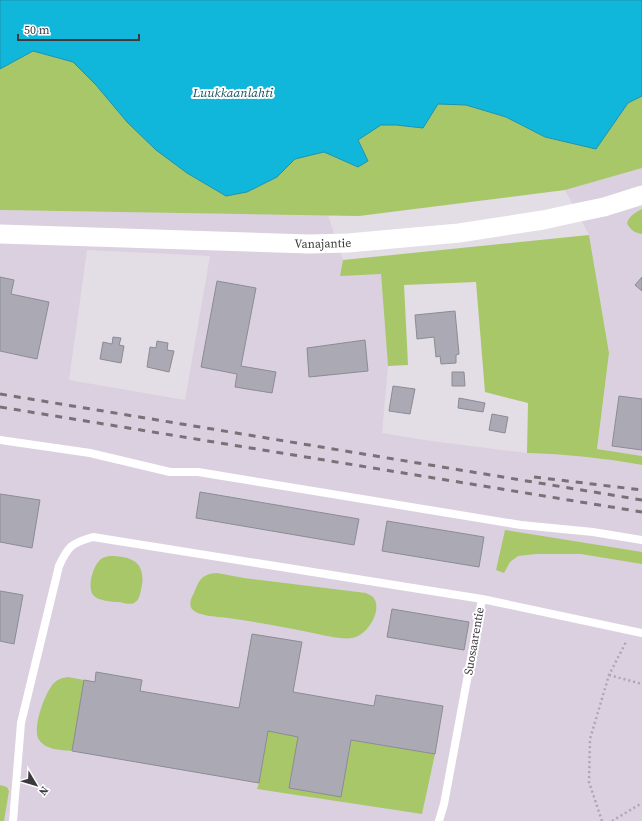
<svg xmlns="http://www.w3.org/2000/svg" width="642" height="821" font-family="'Source Serif 4',serif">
<rect width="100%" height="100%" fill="#e3dde6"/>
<path fill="#dbd0df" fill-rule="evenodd" d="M642 168V456L597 449 609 353 589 235 565 190Z
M0 210 328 215 343 260 340 275 381 274 388 366 382 433 431 441 527 453H556L604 459 642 465V821H0ZM87 250 210 256 185 400 69 380Z"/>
<path fill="#a7c769" d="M33 51 73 62 96 85 127 122 156 149 187 173 226 196 247 192 277 177 295 159 324 152 358 167 368 161 358 140 381 125H396L423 128 438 104 466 105 506 117 545 137 596 149 628 103 642 96V168L565 190 359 216 0 210V69Z
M642 209V234C635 233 630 230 627 223 629 216 636 212 642 209Z
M589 235 609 353 597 449 642 456V465C603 458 566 454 527 453L528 403 485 392 476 282 404 285 408 365 388 366 381 274 340 276 343 260Z
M505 530 642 552V564L581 554H536L518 556 510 562 504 573 496 570Z
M110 556C134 556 147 564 141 590 140 595 139 600 134 603 130 605 124 603 119 602 112 602 98 601 93 595 87 587 93 567 99 561 102 557 105 557 110 556Z
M217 573 244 578 366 593C370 595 373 596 375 600 381 614 366 636 352 638 342 640 323 635 313 633 285 627 257 622 228 618 220 617 199 616 193 610 188 606 191 598 194 593 199 580 202 574 217 573Z
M68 677 84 680 72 751C61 750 44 750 38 738 33 726 45 692 54 683 58 679 62 678 68 677Z
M268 731 298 737 289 788 341 797 351 740 435 754 422 814 257 789 259 783Z
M0 785 7 787 9 791 4 821H0Z"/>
<path fill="#11b7da" stroke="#1e91ab" d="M0 0H642V96L628 103 596 149 545 137 506 117 466 105 438 104 423 128 396 125H381L358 140 368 161 358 167 324 152 295 159 277 177 247 192 226 196 187 173 156 150 127 122 96 85 73 62 33 51 0 69Z"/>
<path fill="#abaab4" stroke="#8c8b94" d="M0 277 14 280 11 294 49 302 37 359 0 351Z
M642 277V291L635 285Z
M217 281 256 288 241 366 276 372 272 393 235 387 237 374 201 367Z
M455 311 459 354 456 355V363L441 364 440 356 436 357 434 337 417 339 415 315Z
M113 337 121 338 119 345 124 346 121 363 100 359 103 342 112 344Z
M365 340 368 371 309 377 307 348Z
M157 341 168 343 167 350 174 351 169 372 147 367 150 347 156 348Z
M452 372H464L465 386H452Z
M393 386 415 389 410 414 389 411Z
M619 396 642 399V450L612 446Z
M459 398 485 403 483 412 458 408Z
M492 414 508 417 505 433 489 430Z
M200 492 359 519 354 545 196 518Z
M0 494 40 500 32 548 0 542Z
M387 521 484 537 479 567 382 551Z
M0 591 23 595 14 644 0 641Z
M392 609 469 622 464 650 387 637Z
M252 634 302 642 293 692 374 706 376 695 443 706 435 754 351 740 341 797 289 788 298 737 268 731 259 783 72 751 84 680 95 682 96 672 142 680 140 691 239 708Z"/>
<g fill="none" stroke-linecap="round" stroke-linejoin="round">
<path stroke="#aca7ae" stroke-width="2.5" stroke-dasharray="2 3" stroke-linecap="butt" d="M609 675 642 684
M602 821 589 782 590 739 609 675 626 642
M612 821 642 803"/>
<path stroke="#fff" stroke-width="8" d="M0 440 90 453 170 472H198L521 525 593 532 642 540
M13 821 21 723 59 566C68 546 72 543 93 537L482 599 642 633
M439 821 444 804 482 599"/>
<path stroke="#fff" stroke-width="19" id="s1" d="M0 234 309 244 348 243 459 233 543 220 575 213 604 207 642 195"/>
<path stroke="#767277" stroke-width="3" stroke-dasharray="7 7" stroke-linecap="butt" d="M0 394 642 500
M0 407 642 512
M534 477 642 490"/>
</g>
<g text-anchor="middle" stroke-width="4" stroke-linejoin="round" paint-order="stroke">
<g font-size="12" fill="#3c393d" stroke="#fff">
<text dy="4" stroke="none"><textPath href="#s1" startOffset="323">Vanajantie</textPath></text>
<text transform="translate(474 641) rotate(-80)" y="4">Suosaarentie</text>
</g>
<g font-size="13" font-style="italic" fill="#15505e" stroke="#fff">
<text x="233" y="97">Luukkaanlahti</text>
</g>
</g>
<g transform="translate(36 785) rotate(128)" stroke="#ffffff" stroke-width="3" paint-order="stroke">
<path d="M0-3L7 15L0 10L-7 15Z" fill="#3c393d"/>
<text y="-6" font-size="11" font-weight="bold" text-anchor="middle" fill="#3c393d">N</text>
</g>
<path d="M18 34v6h121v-6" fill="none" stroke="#3c393d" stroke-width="2"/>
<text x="24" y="34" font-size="12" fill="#3c393d" stroke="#ffffff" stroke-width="3" paint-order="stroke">50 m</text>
</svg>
